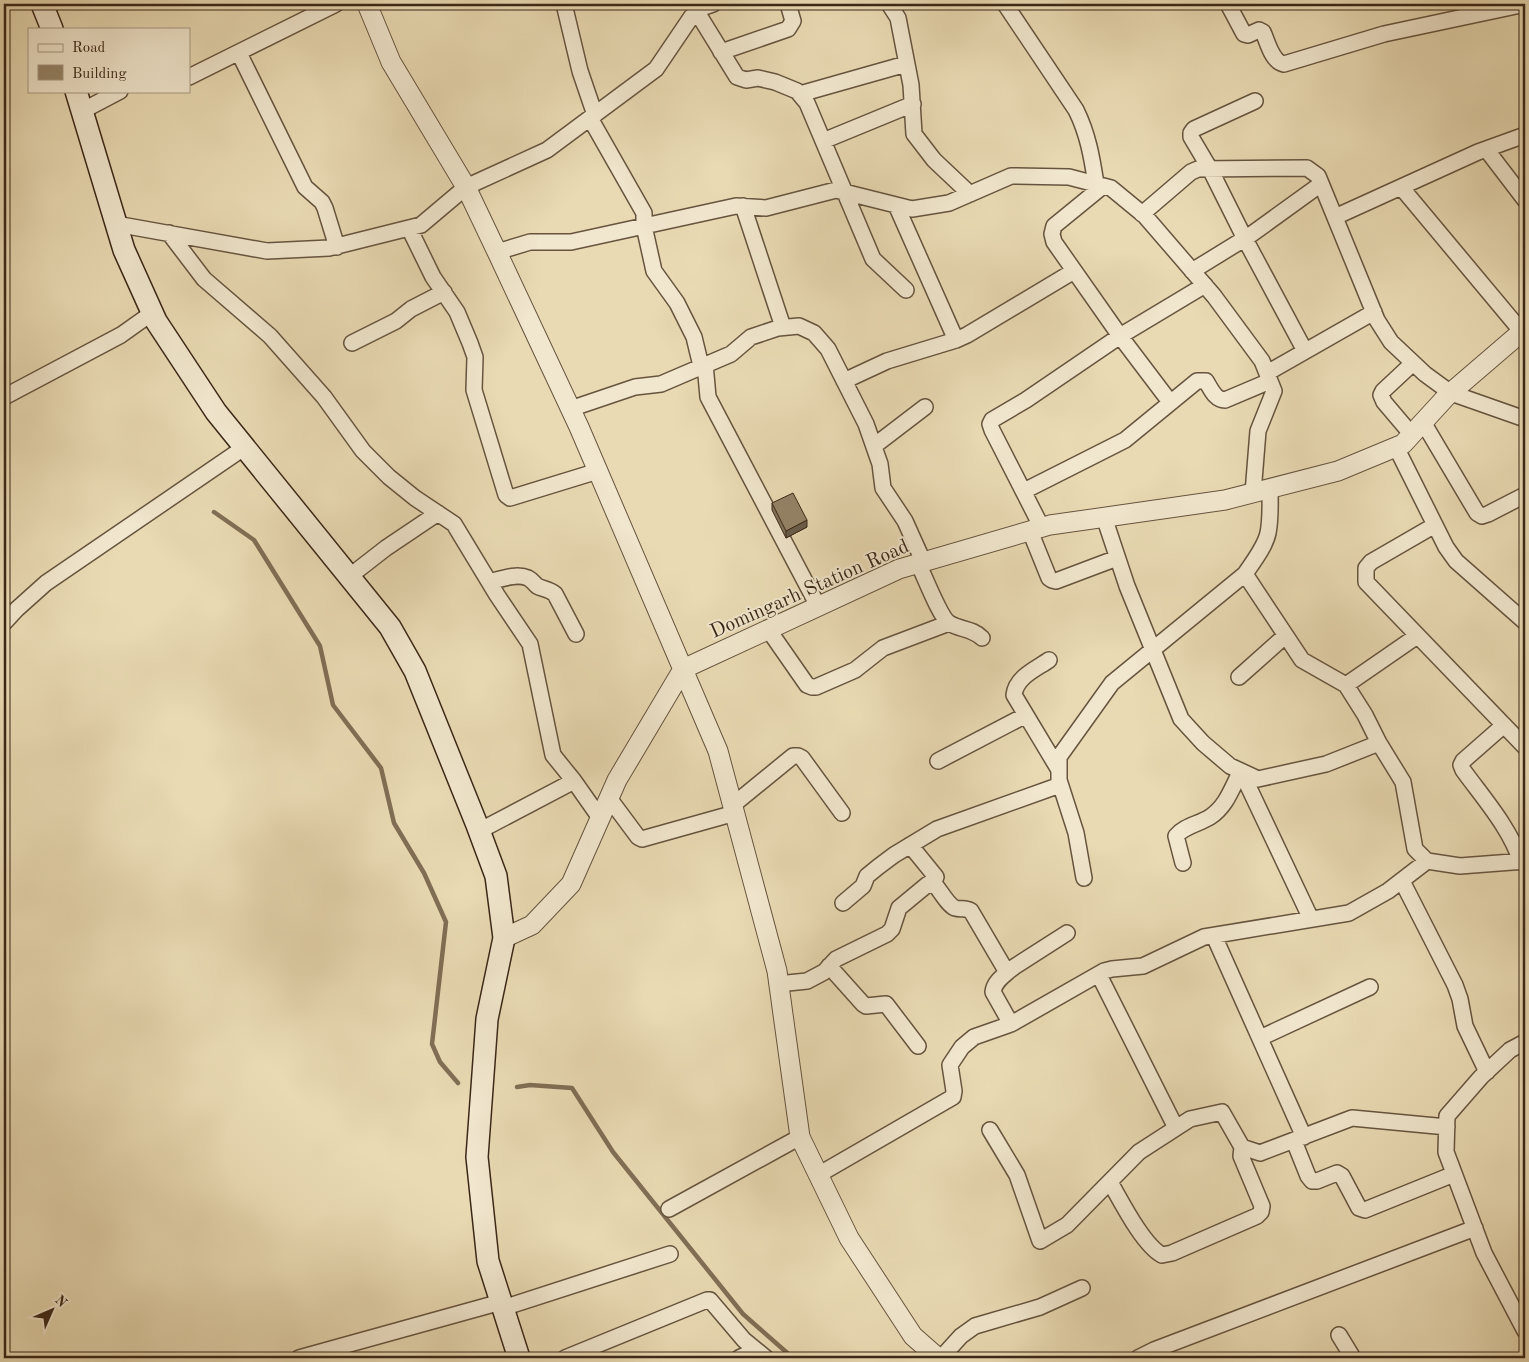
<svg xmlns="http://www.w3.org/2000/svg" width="1529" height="1362" font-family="'Old Standard TT',serif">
<rect width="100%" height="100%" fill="#e9dab3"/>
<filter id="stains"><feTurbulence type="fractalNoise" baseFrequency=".004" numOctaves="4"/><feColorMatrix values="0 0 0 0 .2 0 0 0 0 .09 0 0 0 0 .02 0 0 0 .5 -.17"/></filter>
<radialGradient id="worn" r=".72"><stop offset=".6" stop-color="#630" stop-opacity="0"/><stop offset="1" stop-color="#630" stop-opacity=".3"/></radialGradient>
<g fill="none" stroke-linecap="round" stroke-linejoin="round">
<path stroke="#806e55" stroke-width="4.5" d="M214 512 254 540 320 646 333 705 381 768 394 823 424 873 446 922 432 1044 440 1062 458 1083
M517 1087 530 1085 572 1088 613 1152 743 1314 793 1358"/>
<g stroke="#66543f" stroke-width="18">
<path id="minor" d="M564 4 580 71 595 115
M692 4 737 77 746 80 758 78 775 82 797 91 807 103 873 259 906 290
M889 4 898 18 911 85 914 134 934 160 970 194
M1005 4 1076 110C1088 134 1092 158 1096 184
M1228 4 1244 34 1248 35 1259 30 1263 32C1268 43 1272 62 1284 64L1384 34 1525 4
M721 52 788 29 793 21 788 4
M239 53 305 187 322 202 325 208 337 247
M189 77 336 4
M800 94 906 64
M1255 101 1194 129 1191 133V137L1210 169 1245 239 1305 351
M82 111 120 91
M590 118 644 213V226L654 271 677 303 694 337 701 366
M823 141 913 104
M1486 149 1525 200
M1103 186 1054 226 1052 234 1054 242 1120 336 1170 402
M1401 187 1522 332
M896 205 956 340
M743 206 783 327
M1142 214 1191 172 1198 169 1307 168 1318 176 1377 320 1391 342 1425 374 1451 393 1525 419
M1335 217 1478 152 1525 135
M116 224 267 251 329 248 421 225 466 187 547 150 656 69 696 10 713 4
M409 228 433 277 457 312 470 343 475 357 474 390 506 495 510 498 598 471
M169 233 204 279 270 336 324 397 363 451 389 477 415 498 454 524 497 595 530 644 553 755 574 781 600 818
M497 252 530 242H571L736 206 766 208 836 190 912 209 949 203 1011 176 1069 177 1111 188 1145 216 1214 296 1262 361 1274 391 1258 431 1253 493
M1192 271 1249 236 1321 184
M352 343 396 321 411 309 444 292
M705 364 708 397 818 606
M1267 373 1374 312
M844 381 887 361 956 340 967 335 1074 271
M4 397 121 335 152 313
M570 409 635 387 661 384 731 354 751 337 778 328 799 326 814 333 828 349 866 424 880 464 883 488 905 521 923 561
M1423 422 1477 513 1482 516 1488 514 1525 495
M1412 435 1384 402 1381 395 1383 391 1413 363
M874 446 925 407
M1396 447 1446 547 1456 561 1525 622
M1024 491 1125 440 1197 381H1206C1211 389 1215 400 1225 400L1270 381
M1104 517 1127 586 1181 719 1203 743 1230 766 1258 779 1326 764 1379 743 1365 715 1346 685 1302 660 1245 574
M1435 525 1371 562 1366 568V582L1525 747
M1042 528 992 430 990 424 992 420 1026 400 1120 336 1205 285
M1030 531 1049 578 1052 580 1056 581 1117 558
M918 563C924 575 940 617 949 623 960 630 972 628 982 638
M350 576 386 548 438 513
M489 582C501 579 517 573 528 578 532 580 534 583 537 586 542 589 549 589 555 594L576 634
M4 623 17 609 46 583 245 447
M768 629 807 685 812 687H816L855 670 883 648 949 623
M1049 660C1036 669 1016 677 1014 695L1059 770
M1239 677 1285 636
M1346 685 1417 636
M1504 725 1463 761 1461 765 1463 770C1484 799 1510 828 1521 862
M1379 743 1403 782 1415 849 1427 861 1460 866 1525 861
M938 761 1026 715
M1241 771 1311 919
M609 798 638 837 642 839 735 813
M733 805 793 756H798L802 758 842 813
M479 831 574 781
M910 845 936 877
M1183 863 1176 836C1184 826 1199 824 1210 817 1227 806 1232 787 1241 771
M1084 878 1076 833 1059 780V757L1112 683 1245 574C1253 562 1265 547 1268 533 1271 518 1270 503 1270 488
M1402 881 1455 985 1460 999 1465 1026 1487 1072
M843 903 863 886 867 876 878 867 894 855 937 829 1060 785
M1214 936 1304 1137
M829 966 863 1004 866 1006 886 1004 918 1046
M1010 970C1003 976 994 982 993 992L1011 1024
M1099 975 1176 1128
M778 984 807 981 824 972 836 959 887 934 892 929 899 908 928 884 936 886C941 892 948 905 955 908 961 910 965 907 971 911L1005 969 1010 970 1014 967 1067 933
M1260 1038 1370 987
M1525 1042 1510 1050 1481 1077 1447 1116 1446 1152 1484 1253 1525 1331
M990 1130 1017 1175 1040 1241 1067 1225 1139 1152 1190 1119 1222 1112 1242 1147 1260 1153 1352 1118 1447 1127
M1294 1141 1308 1176 1312 1181H1317L1337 1173 1342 1176 1359 1208 1365 1210 1454 1174
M818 1175 953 1097 954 1091 950 1065 962 1047 974 1037 1011 1024 1104 971 1112 969 1143 966 1204 937 1349 913 1388 891 1427 861
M1110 1182C1121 1201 1143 1245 1162 1255L1172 1253 1257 1216 1261 1212 1262 1206 1241 1156 1242 1147
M669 1209 800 1137
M503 1308 670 1254
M1339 1335 1353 1358
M299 1358 501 1302
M565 1358 707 1300H710L744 1340 766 1358
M739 1358 756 1350
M941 1358 961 1336 975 1326 1040 1307 1082 1288
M1138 1358 1154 1350 1475 1228"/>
</g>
<g stroke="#66543f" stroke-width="21">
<path id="tertiary" d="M367 4 391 62 466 187 497 252 579 427 718 751 777 971 800 1137 849 1238 913 1336 938 1358
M504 938 532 925 571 884 617 780 683 669 899 569 1050 525 1225 500 1338 471 1403 444 1447 396 1525 329"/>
</g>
<g stroke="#3b2718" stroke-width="24">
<path id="secondary" d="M42 4 52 29
M76 91 124 250 156 321 216 412 390 627 415 671 477 825 496 876 504 938 487 1019 477 1157 488 1261 519 1358"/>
</g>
<use href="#minor" stroke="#f1e7ce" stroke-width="15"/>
<use href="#tertiary" stroke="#f1e7ce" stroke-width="19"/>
<use href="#secondary" stroke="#f1e7ce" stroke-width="21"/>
</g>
<path fill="#80725a" stroke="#3b2718" d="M772 503 807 527 786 538 772 510Z"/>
<path fill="#685c4a" stroke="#3b2718" d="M807 520V527L786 538V531Z"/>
<path fill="#958469" stroke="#3b2718" d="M793 493 807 520 786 531 772 503Z"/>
<g text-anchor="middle" stroke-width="4" stroke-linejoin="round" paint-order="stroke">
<g font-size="20" fill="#3b2718" stroke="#f1e7ce">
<text transform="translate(809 588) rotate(-24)" y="7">Domingarh Station Road</text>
</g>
</g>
<rect width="1529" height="1362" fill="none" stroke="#e9dab3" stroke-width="20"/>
<rect x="5" y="5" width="1519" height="1352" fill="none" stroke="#3b2718" stroke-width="2.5"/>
<rect x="10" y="10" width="1509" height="1342" fill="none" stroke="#3b2718"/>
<rect x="28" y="28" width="162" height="65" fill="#f1e7ce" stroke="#a89a85"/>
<rect x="38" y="44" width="25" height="8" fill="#f1e7ce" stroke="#a89a85"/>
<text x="72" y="52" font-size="15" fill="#3b2718">Road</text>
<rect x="38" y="65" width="25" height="15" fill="#958469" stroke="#a89a85"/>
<text x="72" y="78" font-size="15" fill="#3b2718">Building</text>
<g transform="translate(52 1310) rotate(45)" stroke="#f1e7ce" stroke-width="4" paint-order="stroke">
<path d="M0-4L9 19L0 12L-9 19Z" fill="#3b2718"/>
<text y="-8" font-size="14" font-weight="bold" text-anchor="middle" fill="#3b2718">N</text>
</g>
<rect width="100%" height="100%" filter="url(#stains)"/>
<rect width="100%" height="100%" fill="url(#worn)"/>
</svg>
